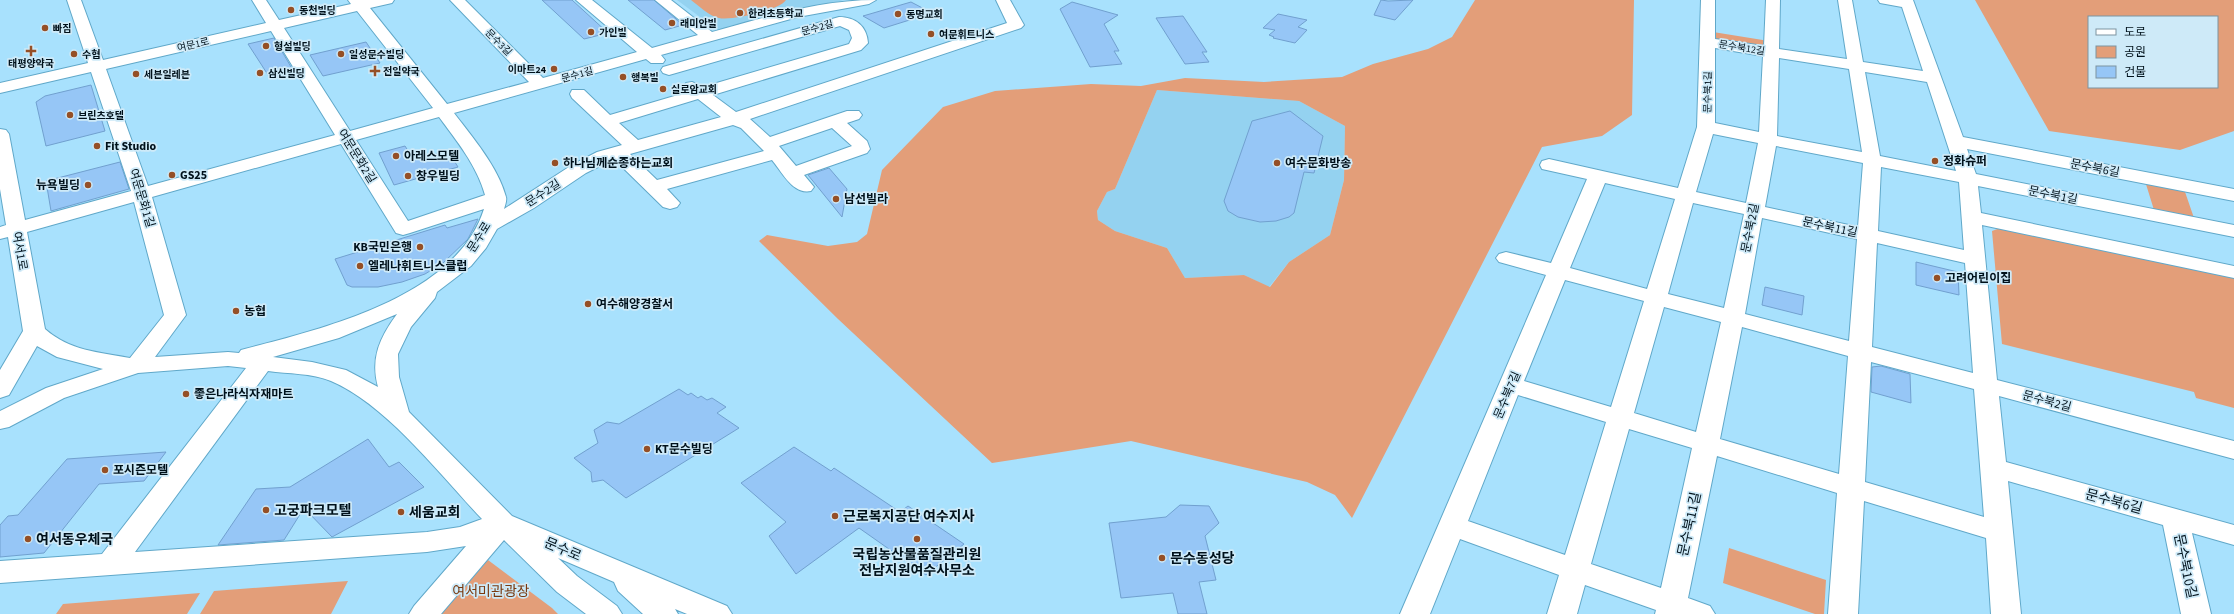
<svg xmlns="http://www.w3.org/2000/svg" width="2234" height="614" font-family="'Source Sans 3','Noto Sans KR',sans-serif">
<rect width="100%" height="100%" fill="#a8e1fd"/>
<path fill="#94d2f0" d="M677 0H844L719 31Z
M1157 90 1299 101 1345 126 1344 180 1330 235 1289 262 1269 287 1244 275 1185 278 1167 248 1115 231 1098 220 1097 211 1107 192 1115 189Z"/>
<path fill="#e39e79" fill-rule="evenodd" d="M691 0H786C780 10 731 21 719 18 709 16 699 6 691 0Z
M1475 0H1634L1632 115 1602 136 1542 147 1352 518 1335 495 1307 482 1131 441 992 463 838 319 759 241 767 235 828 246 857 242 867 234 882 170 943 107 995 91 1091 84 1141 86 1185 78 1264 82 1342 77 1373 64 1428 49 1452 37ZM1157 90 1299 101 1345 126 1344 180 1330 235 1289 262 1270 287 1244 275 1185 278 1167 248 1115 231 1098 220 1097 211 1107 192 1115 189Z
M1975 0H2234V131L2180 150 2049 131ZM2089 17H2217V87H2089Z
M1713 32 1769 41 1768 48 1712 39Z
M2145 181 2184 189 2194 218 2154 210Z
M2000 228 2234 277V408L2196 398 2194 392 2002 344 1992 231Z
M1729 548 1826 580 1824 614H1815L1723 583Z
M488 560 552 608 558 614H441Z
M348 581 331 614H200L214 591Z
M200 593 187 614H56L63 604Z"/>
<path fill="#96c6f6" stroke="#71a0cf" d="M542 0H572L608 33 584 39Z
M628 0H654L683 25 665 30Z
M1381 0 1388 1 1413 0 1395 20 1374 15Z
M911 2 932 13 884 28 863 16Z
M1072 2 1118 15 1104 24 1119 51H1114L1122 64 1090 67 1060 9Z
M1278 14 1307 20 1298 27 1307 30 1295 43 1273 38 1274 37 1269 35 1275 30 1263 28Z
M1183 16 1207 52H1202L1209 62 1185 64 1156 18Z
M274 38 294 72 270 78 248 44Z
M366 42 380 63 323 76 310 55Z
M91 85 105 131 46 146 36 102 45 96Z
M1290 111 1323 136 1314 173 1304 172 1294 213 1289 217 1276 221 1260 222 1238 217 1228 211 1224 201 1252 121Z
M405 146 414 160 448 151 458 167 394 185 379 153Z
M120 162 129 189 51 211 46 181Z
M829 168 847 189 842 217 808 175Z
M478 219 468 239 443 263 425 274 402 282 378 287H352L347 285 335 259 445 225 447 228Z
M1916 262 1958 272 1959 295 1916 285Z
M1765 287 1804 296 1802 315 1762 305Z
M1881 366 1910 374 1911 403 1871 392 1872 367Z
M679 389 688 395 691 393 698 398 701 396 707 400 712 398 726 407 717 413 739 428 626 498 603 480 592 482 591 472 574 458 598 443 594 430 607 422 619 424Z
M368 439 389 467 399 462 424 487 332 537 304 508 284 540 218 545 256 489 290 487Z
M794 447 831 471 834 468 900 512 908 506 964 544 926 575 859 528 796 574 769 536 786 522 741 483Z
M166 452 144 481 99 484 44 553 0 557V525L8 516 18 515 67 459Z
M1180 505 1209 506 1219 523 1205 536 1216 580 1199 582 1207 614H1178L1173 593 1121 598 1109 523 1166 517Z"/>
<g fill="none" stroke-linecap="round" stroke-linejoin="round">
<g stroke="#60a8c9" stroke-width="2">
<path id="minor" d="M67 0H81L103 60 266 23 252 0H266L279 20 351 4 348 0H394L392 3 370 8 447 104 529 82 450 0H465L543 78 637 52 576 0H592L652 48 698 35 655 0H671L712 32C766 17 819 0 876 0L869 4 798 17 661 55 665 60 663 63H651L646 59 454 113C473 138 498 167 506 197 507 200 505 206 504 209L572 165 597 152 622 145 572 98 570 94 572 90H584L610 115 688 92 684 87 686 83 692 82 703 87 849 44 852 38 849 30 840 26 669 75 663 73 661 70 663 67 839 17C855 17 867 26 868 43L861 50 713 95 736 112 1007 23 996 0H1010L1024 25 1021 28 750 119 770 137 847 111H859L862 115 859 119 847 123 867 141 870 149 867 153 804 175 814 187 811 191C793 195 782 172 772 160L667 189 680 203 677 207 670 209 663 207 614 159 586 173 534 208 497 229 486 248 471 266 437 292 435 298 411 327 398 354 399 377 409 412 512 516 727 606 732 614H687L675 609 678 614H643L618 591 614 582 558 558 577 576 617 606 622 614H586L557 592 504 540 441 614H409L414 606 466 546 427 552 0 583V561L102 554 246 368 228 366 138 373 64 398 9 427 0 429V411L46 388 103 369 57 357 37 346 9 395 0 398V370L23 331 8 237 0 239V227L6 225 0 189V129L6 130 9 134 25 220 131 191 91 72 0 93V83L88 63ZM357 11 433 108 350 131 284 28ZM271 31 335 135 148 186 106 69ZM698 99 721 117 638 140 619 123ZM439 117C457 141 477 166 485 195L408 221 356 140ZM733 125 741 128 764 151 657 180 630 154ZM832 128 852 146 796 166 779 146ZM341 144 396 233 403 235 410 233 484 209C456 298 321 329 241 350L239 353 228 352 155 357 186 315 152 197ZM134 202 164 315 130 358C98 352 70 351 45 329L27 232ZM397 314C380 337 370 358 378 387L346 370 312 362 273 357 339 338ZM268 371C288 374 312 373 331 381 386 404 441 476 482 519L460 527 427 532 135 552Z
M1701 0H1715V39L1764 46 1766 0H1780L1779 49 1847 59 1838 0H1852L1863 62 1923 71 1902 7 1880 3 1878 0H1913L1963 137 2234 189V201L1967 149 1976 174 2234 225V237L1978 186 1981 213 2234 266V278L1982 225 1997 380 2234 441V459L1999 396 2006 462 2234 525V545L2192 533 2211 614H2181L2163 525 2008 481 2021 614H1991L1986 538 1864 501 1858 614H1828L1837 493 1717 456 1688 598 1710 606 1715 614H1655L1656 610 1585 585 1577 614H1547L1559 575 1460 539 1430 614H1400L1546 275 1499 262 1496 258 1499 254 1506 252 1551 263 1587 179 1542 169 1540 165 1542 161 1549 159 1678 188 1697 127ZM1715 48 1763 56 1759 132 1715 123ZM1779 58 1849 69 1862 152 1777 136ZM1865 72 1927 82 1956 171 1880 156ZM1713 134 1758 143 1746 203 1696 192ZM1776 146 1863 163 1858 227 1765 207ZM1881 167 1959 182 1964 250 1878 231ZM1605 183 1675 199 1647 289 1570 268ZM1693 203 1744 214 1724 308 1668 294ZM1762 218 1857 239 1849 341 1745 314ZM1877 243 1965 263 1973 373 1872 347ZM1565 280 1644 301 1611 407 1524 381ZM1664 307 1721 322 1696 432 1634 413ZM1742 327 1848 356 1839 474 1720 439ZM1871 362 1974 389 1984 517 1865 482ZM1518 395 1606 422 1565 555 1468 521ZM1629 429 1692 448 1661 588 1591 564Z"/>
</g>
<use href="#minor" fill="#fff" fill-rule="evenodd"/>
</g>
<g fill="#954f26" stroke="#ceeaf8" stroke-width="1.5">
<circle cx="291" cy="10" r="4"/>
<circle cx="740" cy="13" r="4"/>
<circle cx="898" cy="14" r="4"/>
<circle cx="672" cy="23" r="4"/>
<circle cx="45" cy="28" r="4"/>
<circle cx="591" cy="32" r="4"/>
<circle cx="931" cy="34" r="4"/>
<circle cx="266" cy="46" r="4"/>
<path d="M29 45h4v4h4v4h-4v4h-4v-4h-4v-4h4z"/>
<circle cx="74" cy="54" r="4"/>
<circle cx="341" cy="54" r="4"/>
<circle cx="554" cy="69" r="4"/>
<path d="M373 65h4v4h4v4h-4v4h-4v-4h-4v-4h4z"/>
<circle cx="260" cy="73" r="4"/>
<circle cx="136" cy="74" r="4"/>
<circle cx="623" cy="77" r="4"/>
<circle cx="663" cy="89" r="4"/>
<circle cx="70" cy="115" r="4"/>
<circle cx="97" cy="146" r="4"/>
<circle cx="396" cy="156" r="4"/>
<circle cx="1935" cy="161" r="4"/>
<circle cx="555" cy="163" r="4"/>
<circle cx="1277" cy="163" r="4"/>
<circle cx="172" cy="175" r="4"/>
<circle cx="408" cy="176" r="4"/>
<circle cx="88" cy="185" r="4"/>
<circle cx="836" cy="199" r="4"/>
<circle cx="420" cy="247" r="4"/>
<circle cx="360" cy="266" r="4"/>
<circle cx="1937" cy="278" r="4"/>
<circle cx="588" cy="304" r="4"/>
<circle cx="236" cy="311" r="4"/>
<circle cx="186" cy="394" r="4"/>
<circle cx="647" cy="449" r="4"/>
<circle cx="105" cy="470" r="4"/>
<circle cx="266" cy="510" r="4"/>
<circle cx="401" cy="512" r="4"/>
<circle cx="835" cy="516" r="4"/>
<circle cx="28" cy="539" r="4"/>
<circle cx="917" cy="539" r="4"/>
<circle cx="1162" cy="558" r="4"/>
</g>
<g text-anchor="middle" stroke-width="3.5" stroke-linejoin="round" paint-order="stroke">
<g font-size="10" font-weight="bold" fill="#00111b" stroke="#ceeaf8" text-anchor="start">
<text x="299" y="14">동천빌딩</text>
<text x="748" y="17">한려초등학교</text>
<text x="906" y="18">동명교회</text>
<text x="680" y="27">래미안빌</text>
<text x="53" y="32">빠짐</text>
<text x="599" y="36">가인빌</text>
<text x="939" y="38">여문휘트니스</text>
<text x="274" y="50">형설빌딩</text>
<text x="82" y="58">수협</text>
<text x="349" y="58">일성문수빌딩</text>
<text x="31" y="67" text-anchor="middle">태평양약국</text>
<text x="546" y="73" text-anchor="end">이마트24</text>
<text x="383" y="75">전일약국</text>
<text x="268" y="77">삼신빌딩</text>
<text x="144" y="78">세븐일레븐</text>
<text x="631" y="81">행복빌</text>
<text x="671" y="93">실로암교회</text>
<text x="78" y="119">브린츠호텔</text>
</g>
<g font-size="10" fill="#00111b" stroke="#ceeaf8">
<text transform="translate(817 27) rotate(-16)" y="4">문수2길</text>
<text transform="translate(499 42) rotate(45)" y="4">문수3길</text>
<text transform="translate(193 44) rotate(-13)" y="4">여문1로</text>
<text transform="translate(1742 47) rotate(9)" y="4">문수북12길</text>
<text transform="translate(577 74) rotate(-16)" y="4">문수1길</text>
<text transform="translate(1707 92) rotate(-89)" y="4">문수북1길</text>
</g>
<g font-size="12" font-weight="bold" fill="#00111b" stroke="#ceeaf8" text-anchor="start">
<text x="105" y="150">Fit Studio</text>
<text x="404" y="160">아레스모텔</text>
<text x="1943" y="165">정화슈퍼</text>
<text x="563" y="167">하나님께순종하는교회</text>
<text x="1285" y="167">여수문화방송</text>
<text x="180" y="179">GS25</text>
<text x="416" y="180">창우빌딩</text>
<text x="80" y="189" text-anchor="end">뉴욕빌딩</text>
<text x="844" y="203">남선빌라</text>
<text x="412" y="251" text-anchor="end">KB국민은행</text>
<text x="368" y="270">엘레나휘트니스클럽</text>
<text x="1945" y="282">고려어린이집</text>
<text x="596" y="308">여수해양경찰서</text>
<text x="244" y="315">농협</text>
<text x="194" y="398">좋은나라식자재마트</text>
<text x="655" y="453">KT문수빌딩</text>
<text x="113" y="474">포시즌모텔</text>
</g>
<g font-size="12" fill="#00111b" stroke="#ceeaf8">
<text transform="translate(357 156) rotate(58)" y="4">여문문화2길</text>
<text transform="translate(2095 168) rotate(11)" y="4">문수북6길</text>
<text transform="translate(543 193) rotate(-33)" y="4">문수2길</text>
<text transform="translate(2053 195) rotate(11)" y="4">문수북1길</text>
<text transform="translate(142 198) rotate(73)" y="4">여문문화1길</text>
<text transform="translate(1830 227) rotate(12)" y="4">문수북11길</text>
<text transform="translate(1750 228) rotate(-79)" y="4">문수북2길</text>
<text transform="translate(479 237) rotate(-58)" y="4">문수로</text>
<text transform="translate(20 251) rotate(80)" y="4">여서1로</text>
<text transform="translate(1507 395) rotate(-67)" y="4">문수북7길</text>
<text transform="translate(2047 401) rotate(15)" y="4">문수북2길</text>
</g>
<g font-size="14" fill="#00111b" stroke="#ceeaf8">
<text transform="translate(2114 501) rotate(15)" y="5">문수북6길</text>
<text transform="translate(1689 524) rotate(-78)" y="5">문수북11길</text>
<text transform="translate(563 549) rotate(23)" y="5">문수로</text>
<text transform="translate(2186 566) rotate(78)" y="5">문수북10길</text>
</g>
<g font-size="14" font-weight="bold" fill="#00111b" stroke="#ceeaf8" text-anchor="start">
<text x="274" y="515">고궁파크모텔</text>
<text x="409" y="517">세움교회</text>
<text x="843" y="521">근로복지공단 여수지사</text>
<text x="36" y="544">여서동우체국</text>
<text x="917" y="559" text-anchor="middle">국립농산물품질관리원<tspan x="917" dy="16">전남지원여수사무소</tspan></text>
<text x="1170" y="563">문수동성당</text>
</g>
<g font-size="14" fill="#79390f" stroke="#ceeaf8">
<text x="491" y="596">여서미관광장</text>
</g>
</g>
<rect x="2088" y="16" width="130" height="72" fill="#ceeaf8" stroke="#7c93a0"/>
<rect x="2096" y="29" width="20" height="6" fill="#ffffff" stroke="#7c93a0"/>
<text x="2124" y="36" font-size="12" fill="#00111b">도로</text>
<rect x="2096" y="46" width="20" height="12" fill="#e39e79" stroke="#7c93a0"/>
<text x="2124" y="56" font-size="12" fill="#00111b">공원</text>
<rect x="2096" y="66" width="20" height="12" fill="#96c6f6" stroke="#7c93a0"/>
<text x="2124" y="76" font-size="12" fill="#00111b">건물</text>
</svg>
